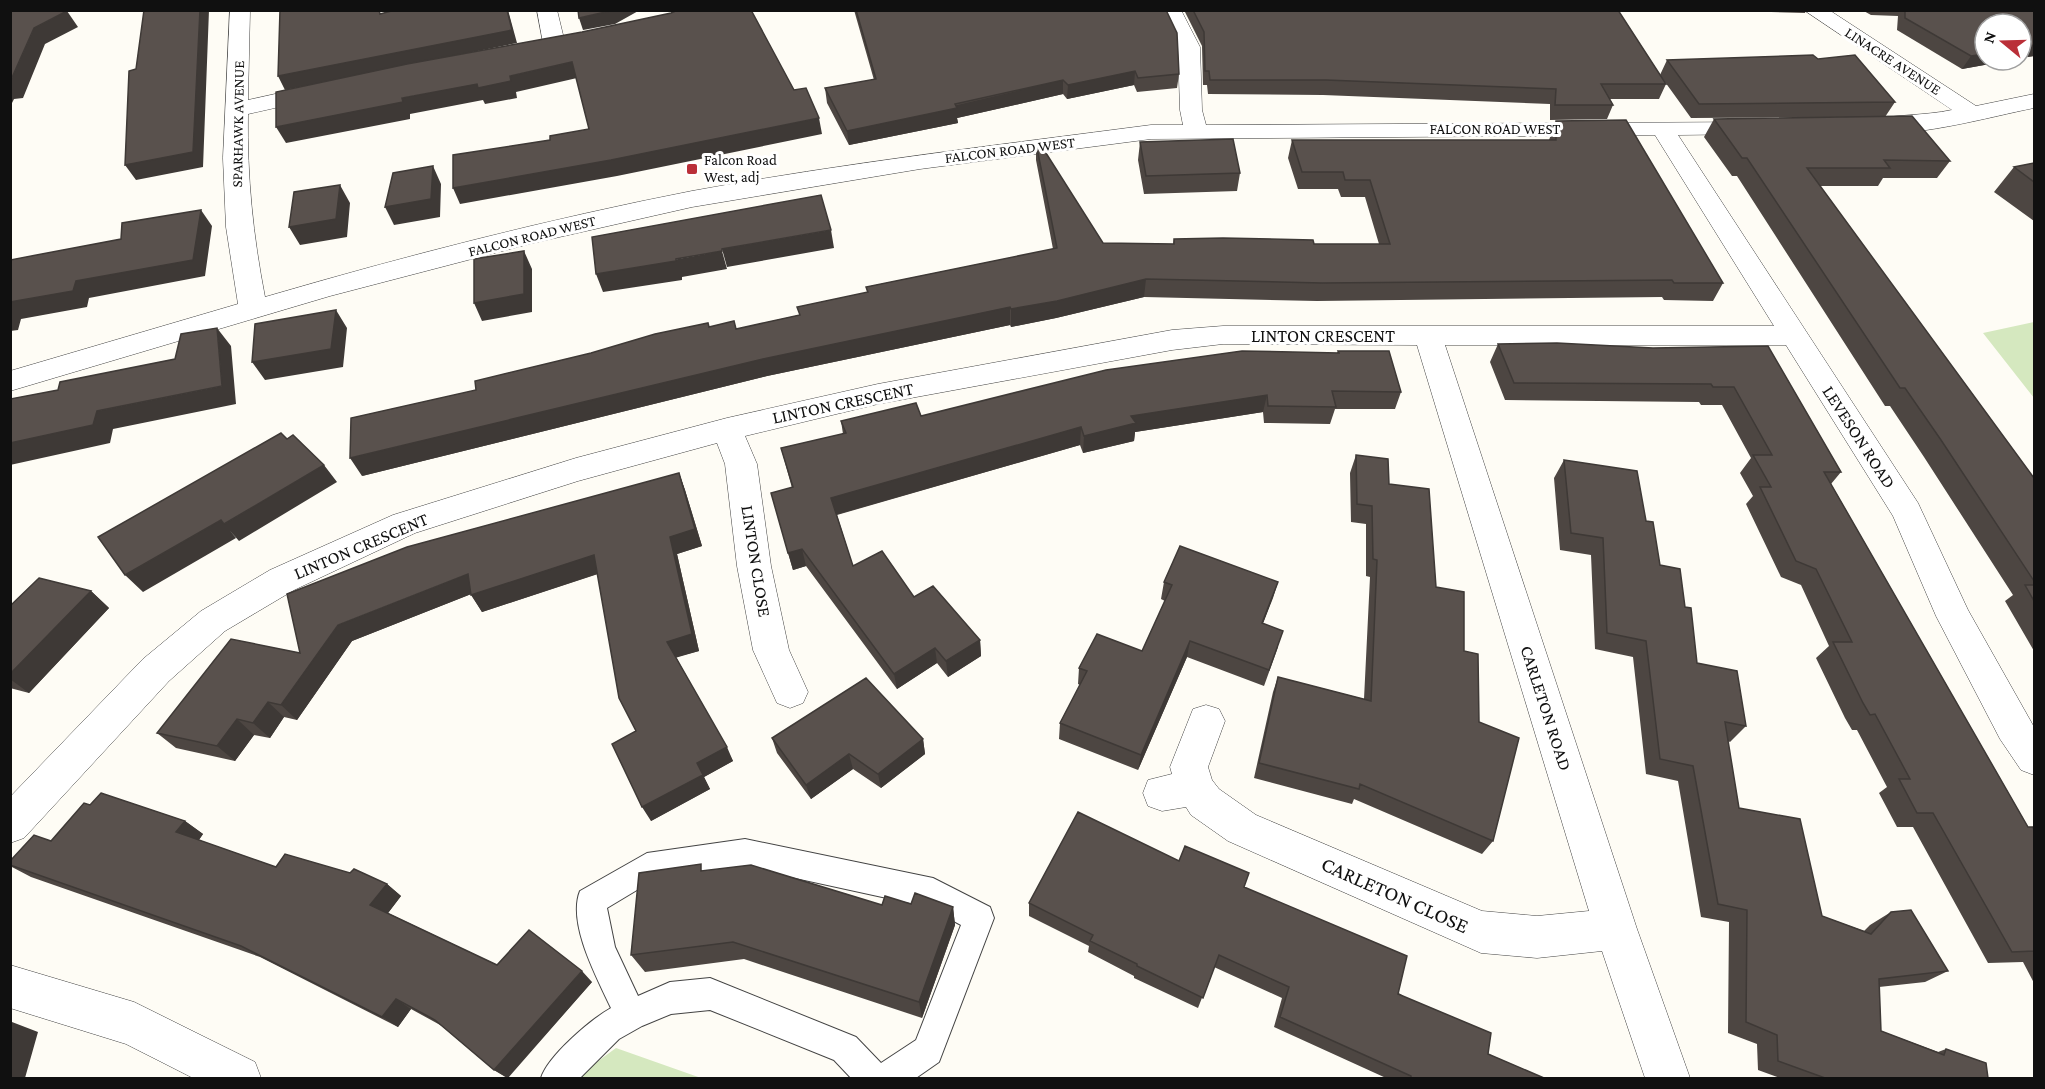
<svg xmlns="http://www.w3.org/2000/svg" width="2045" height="1089" font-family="'Crimson Pro',serif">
<rect width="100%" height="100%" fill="#fefcf5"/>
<path fill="#d5e8bf" d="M2034 322V398L1983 333Z
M616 1048 701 1078H575Z"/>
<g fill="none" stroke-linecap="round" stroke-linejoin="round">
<g stroke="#434343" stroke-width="2">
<path id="lane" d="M745 839 933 878 990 907 994 918 939 1062 916 1078H851L834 1060 710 1010 671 1014 642 1026 619 1039 580 1078H541C548 1056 590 1020 611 1008 597 978 567 923 580 891L647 853ZM745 867 928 907 961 925 916 1040 881 1063 856 1037 710 978 670 982 638 996 615 947 607 908 652 881Z"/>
</g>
<g stroke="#434343" stroke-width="1">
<path id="street" d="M230 10H250L248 100 320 84 328 86 331 91 328 96 248 114C247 177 253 235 265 297 405 256 549 219 692 191 844 163 998 145 1151 125H1183L1180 110 1178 47 1160 10H1181L1200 47 1202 110 1206 125 1761 122 1765 127 1761 132 1753 134 1678 135 1918 503 1968 610 2034 727V775L2021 770 2000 739 1936 616 1893 516 1786 345H1445L1637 929 1690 1078H1645L1602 951 1537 958 1481 953 1228 841 1191 815 1186 807 1162 811 1148 806 1143 793 1148 780 1172 774 1170 767 1193 709 1206 705 1219 709 1225 721 1208 767 1212 780 1219 789 1256 815 1482 911 1537 916 1589 911 1417 345 1223 344 1172 350 878 404 745 436 757 464 771 566 789 650 808 692 803 703 790 708 777 703 753 650 737 566 725 464 717 443 578 481 415 533 294 590 225 631 169 681 24 838 10 843V797L143 659 201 611 270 570 393 515 576 458 727 418 878 384 1172 330 1223 326H1774L1655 135 1151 139 920 169 692 207 533 243 330 296 10 391V371L238 304 226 227 223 158Z
M537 10H557L565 43 562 48H546L543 43Z
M1804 10H1829L1976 106 2034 94V108C1993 116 1904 141 1866 131L1862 126 1866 121C1894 114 1924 116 1952 110Z
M10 965 134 1002 255 1062 261 1078H193L126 1044 10 1008Z"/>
</g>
<use href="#lane" fill="#fff" fill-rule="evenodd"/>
<use href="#street" fill="#fff" fill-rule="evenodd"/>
</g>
<path fill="#4d4642" d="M854 10H1166L1179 74 1177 88 1137 92 1134 85 1067 99 1063 94 957 118 958 123 849 145 827 103 825 88 874 80Z
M1184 10H1618L1666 84 1659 99H1610L1613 105 1607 119 1550 120V104L1323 95 1208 94 1207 85H1203L1202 46Z
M1700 10H1806L1805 13Z
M1862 10H2034V56L2021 58V24L1985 60H2012L1962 69 1897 30 1898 16 1871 15Z
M1818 59 1895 102 1885 117 1691 118 1660 75 1667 60Z
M1714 119 1950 161 1937 178H1883L1878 186H1820L2034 478V651L2005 601 2013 595 1924 457 1890 406H1885L1737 176H1732L1704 137Z
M1556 121 1723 283 1713 301 1664 300 1662 297 1317 301 1144 297 1056 318 1011 327 1010 325 767 376 362 476 476 390 709 327 736 329 799 315 867 292 866 287 1053 249 1036 160V143L1103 243 1173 244 1174 239 1314 244H1379L1365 197H1341L1338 189H1298L1288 158 1292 140H1549Z
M1140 142 1240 173 1237 191 1144 194 1138 160Z
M2034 163V221L1994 192 2014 167Z
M1498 344 1653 348 1768 346 1841 472 1831 484 2028 827 2034 830V983L2023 962 1988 963 1913 827H1897L1879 793 1887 787 1857 730H1852L1845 718 1816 658 1829 646 1801 585 1781 577 1746 504 1753 496 1740 473 1751 458 1722 405H1701L1699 402 1505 400 1490 362Z
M1338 351 1401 392 1395 409H1335L1330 424 1264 423 1263 412 1135 432 1134 441 1083 453 1080 445 837 515 853 566 914 597 980 640 981 656 948 677 937 663 897 689 806 566 793 570 771 493 792 488 781 448 843 434 841 421 921 416 1337 353Z
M1356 455 1389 484 1464 651 1479 722 1493 841 1482 854 1354 799 1352 804 1254 778 1273 692 1278 677 1364 699 1370 577 1366 576V524L1351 522 1350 473Z
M1564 460 1646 521 1660 565 1685 607 1697 663 1746 726 1730 742 1728 741 1739 808 1822 916 1864 931 1870 925 1891 912 1948 971 1925 982 1879 987 1881 1031 1938 1052 1946 1049 1988 1078H1780L1758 1070 1757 1044 1728 1033 1729 922 1701 917 1678 781 1646 774 1633 657 1595 649 1591 555 1560 550 1554 478Z
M679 473 685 490 702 546 677 554 699 651 676 657 733 761 704 777 710 789 651 821 636 731 598 574 482 612 471 594 352 641 297 720 284 717 270 738 254 735 235 761 176 748 157 733 300 653Z
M1164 582H1278L1263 623 1278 647 1264 686 1187 657 1138 770 1059 739 1060 723 1080 685 1078 684 1079 668 1142 651 1165 601 1161 599Z
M91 591 109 608 29 693 10 688V606Z
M772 738 923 739 925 754 881 788 853 769 811 799 777 753Z
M90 805 185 821 203 834 199 840 276 867 387 884 401 896 388 913 497 965 592 982 507 1078 494 1070 442 1026 411 1009 398 1027 260 957 31 877 10 866V861L51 841Z
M1179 861 1244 887 1488 1054 1544 1078H1386L1274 1027 1282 998 1214 967 1198 1008 1134 978V976L1088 952 1089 946 1029 916V903Z
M704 871 882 905 911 904 953 907 955 925 922 1018 744 959 645 972 631 955Z"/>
<path fill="#3e3936" d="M200 10H209L203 167 136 180 125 165Z
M507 10H508L517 43 285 90 278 76Z
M614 10H640L615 24 583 30 579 18Z
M67 11 78 27 45 44 23 98 14 99 10 107V82L34 28Z
M2034 45V56L2021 58V48Z
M1985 54V60H2012L1962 69 1971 56Z
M572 62 577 78 516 92 517 98 485 104 483 100 410 114V119L286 143 276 127 402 98 510 76Z
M1135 71 1134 85 1067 99 1068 85Z
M1063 80V94L957 118 958 123 849 145 847 131Z
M819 118 822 134 617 176 460 204 453 188Z
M433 166 441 184 440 217 394 225 385 207Z
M340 185 350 203 347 237 300 245 289 227Z
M201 210 212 226 205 276 89 298 87 307 21 319 18 330 10 331V302L76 281Z
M831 230 834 248 727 267 722 249Z
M524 251 532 269V312L482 321 474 303Z
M722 251 727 269 682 277V280L603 292 596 274Z
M1146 279 1144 297 1056 318 1011 327V309Z
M1010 307V325L767 376 362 476 350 458 763 359Z
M336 310 347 328 343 367 265 380 252 362Z
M217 328 231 346 236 404 113 429 110 443 10 465V443L97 411 222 386Z
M1267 395 1263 412 1135 432 1134 441 1083 453 1084 436 1131 416Z
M1081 427 1080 445 835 515 831 498Z
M324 465 337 482 239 541 224 524Z
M679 473 685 490 702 546 677 554 699 651 675 658 667 642 670 537Z
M221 520 236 538 143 592 125 575Z
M802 549 806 566 793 570 788 553Z
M594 555 603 572 482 612 471 595Z
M468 574 479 591 352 641 297 720 281 705 338 625Z
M1278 582 1273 598 1257 639 1262 623Z
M91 591 109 608 29 693 10 679V674Z
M980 640 981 656 948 677 946 661Z
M1190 641 1187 657 1138 770 1141 755Z
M935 648 937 663 897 689 894 674Z
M268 702 284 717 270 738 253 723Z
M237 719 254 735 235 761 217 746Z
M923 739 925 754 881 788 878 774Z
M727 747 733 761 704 777 710 789 651 821 642 807 697 763Z
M849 754 853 769 811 799 806 785Z
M185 821 203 834 195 845 176 832Z
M387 884 401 896 385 917 370 905Z
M953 907 955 925 922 1018 919 1002Z
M582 971 592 982 508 1078 494 1070Z
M396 999 411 1009 398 1027 382 1017Z
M12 1022 38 1032 25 1078H10V1025Z"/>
<path fill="#59514d" stroke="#3e3936" stroke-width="1.5" d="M10 10H65L67 11 34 28 10 82Z
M144 10H200L193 152 125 165 129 71 136 69Z
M280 10H379L380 14 395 10H507L512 30 278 76Z
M578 10H614L579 18Z
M678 10H751L794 90 806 88 819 118 611 160 453 188V155L550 140V136L589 129 572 62 510 76 511 81 478 88 477 84 402 98 403 102 276 127V92L407 64 582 32 671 13Z
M856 10H1166L1177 33 1179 74 1138 78 1135 71 1068 85 1063 80 955 104 957 108 847 131 825 88 876 79Z
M1193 10H1618L1666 84H1601L1613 105H1555L1556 89 1326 80H1210L1209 71H1205L1204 32Z
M1905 10H2034V45L2021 48V24H1985V54L1971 56 1905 18Z
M1813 55 1818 59 1855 55 1895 102 1699 104 1667 60Z
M1912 116 1950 161 1884 160 1890 168H1807L2034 478V581L1941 440 1905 388H1900L1747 158H1742L1714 119Z
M1626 120 1723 283H1674L1672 280 1322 283 1146 279 1057 301 1011 309 1010 307 763 359 350 458 351 418 476 390 475 381 591 353 655 334 708 323 709 327 734 321 736 329 800 315 797 307 868 292 866 287 1057 248 1036 143 1039 142 1103 243 1174 244V239L1223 238 1313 240 1314 244H1390L1370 180H1345L1343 172H1302L1292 140H1556V121Z
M1233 139 1240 173 1146 176 1140 142Z
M2034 163V182L2014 167Z
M433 166 431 199 385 207 393 173Z
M340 185 336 219 289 227 294 192Z
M821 195 831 230 722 249V251L676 259V261L596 274 592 237Z
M201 210 193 260 76 281 73 291 10 302V260L121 239 122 223Z
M524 251V294L474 303V259Z
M336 310 331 349 252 362 255 324Z
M217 328 222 386 97 411 93 425 10 443V399L58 390 60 382 175 359 181 334Z
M1557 343 1653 348 1768 346 1841 472H1824L2028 827H2033L2034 830V951L2012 952 1933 813H1917L1899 779H1910L1875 714 1870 715 1863 703 1833 642H1852L1816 569 1796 561 1760 487H1771L1753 455H1772L1734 387H1713L1711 384 1514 383 1498 344Z
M1242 351 1339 353 1338 351H1389L1401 392 1332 391 1336 407 1268 406 1267 395 1131 416 1136 423 1084 436 1081 427 831 498 853 566 882 551 914 597 933 586 980 640 946 661 935 648 894 674 802 549 788 553 771 493 793 487 781 448 846 433 841 421 916 403 921 416 1106 370Z
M281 433 287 439 293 435 324 465 224 524 221 520 125 575 98 537Z
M1356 455 1388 459 1389 484 1429 489 1436 587 1464 592V651L1478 654 1479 722 1519 738 1493 841 1360 784 1359 789 1259 763 1278 677 1371 701 1377 560 1373 559 1372 506 1357 504Z
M1564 460 1637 471 1646 521 1653 522 1660 565 1680 569 1685 607 1691 608 1697 663 1737 671 1746 726 1725 722 1739 808 1800 819 1822 916 1871 934 1891 912 1911 910 1948 971 1879 979 1881 1031 1944 1055 1946 1049 1986 1063 1988 1078H1825L1778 1061 1777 1035 1746 1022 1747 910 1718 904 1693 766 1660 759 1646 641 1607 633 1603 538 1571 533Z
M679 473 695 529 670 537 692 634 667 642 727 747 697 763 703 775 642 807 612 744 636 731 619 698 594 555 471 595 468 574 338 625 281 705 268 702 253 723 237 719 217 746 157 733 231 639 300 653 287 594 407 547Z
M1180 546 1278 582 1262 623 1283 631 1269 670 1190 641 1141 755 1060 723 1087 671 1079 668 1097 634 1142 651 1172 585 1164 582Z
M39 578 91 591 10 674V606Z
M2025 585H2034V601Z
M866 678 923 739 878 774 849 754 806 785 772 738Z
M101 793 185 821 176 832 276 867 285 854 350 873 354 869 387 884 370 905 497 965 529 930 582 971 494 1070 435 1020 396 999 382 1017 241 946 10 865V861L34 835 51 841 84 803 90 805Z
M1078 812 1179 861 1185 846 1249 873 1244 887 1407 956 1398 994 1491 1033 1488 1054 1544 1078H1411V1076L1280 1017 1289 987 1219 955 1203 998 1137 966V964L1090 941 1093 935 1029 903Z
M701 864V871L751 865 882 905 885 896 911 904 915 893 953 907 919 1002 733 942 631 955 639 873Z"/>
<rect fill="#ba2f38" stroke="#fff" stroke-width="2" x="686" y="163" width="12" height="12" rx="3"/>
<g text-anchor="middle" stroke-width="6" stroke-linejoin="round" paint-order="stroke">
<g font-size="15" fill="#101010" stroke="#fff">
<text transform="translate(1893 61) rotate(33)" y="5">LINACRE AVENUE</text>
<text transform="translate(238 124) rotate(-89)" y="5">SPARHAWK AVENUE</text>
<text x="1495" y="134">FALCON ROAD WEST</text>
<text transform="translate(1010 150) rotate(-7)" y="5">FALCON ROAD WEST</text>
<text transform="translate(532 236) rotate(-14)" y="5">FALCON ROAD WEST</text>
</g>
<g font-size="15" fill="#101010" stroke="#fff" text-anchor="start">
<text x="704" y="165">Falcon Road<tspan x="704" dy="17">West, adj</tspan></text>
</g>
<g font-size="18" fill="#101010" stroke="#fff">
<text x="1323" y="342">LINTON CRESCENT</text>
<text transform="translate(843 403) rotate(-12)" y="6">LINTON CRESCENT</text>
<text transform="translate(1859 437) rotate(57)" y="6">LEVESON ROAD</text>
<text transform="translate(361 546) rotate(-23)" y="6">LINTON CRESCENT</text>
<text transform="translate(756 561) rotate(81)" y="6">LINTON CLOSE</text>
<text transform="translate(1546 708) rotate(72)" y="6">CARLETON ROAD</text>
</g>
<g font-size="21" fill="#101010" stroke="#fff">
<text transform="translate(1395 895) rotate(24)" y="7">CARLETON CLOSE</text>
</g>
</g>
<rect width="2045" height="1089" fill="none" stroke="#101010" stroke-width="24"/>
<g transform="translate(2003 42) rotate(289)"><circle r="28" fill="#ffffff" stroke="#9f9f9f" stroke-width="1.5"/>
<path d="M0-4.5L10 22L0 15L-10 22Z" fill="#ba2f38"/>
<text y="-9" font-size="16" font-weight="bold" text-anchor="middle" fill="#101010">N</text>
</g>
</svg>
